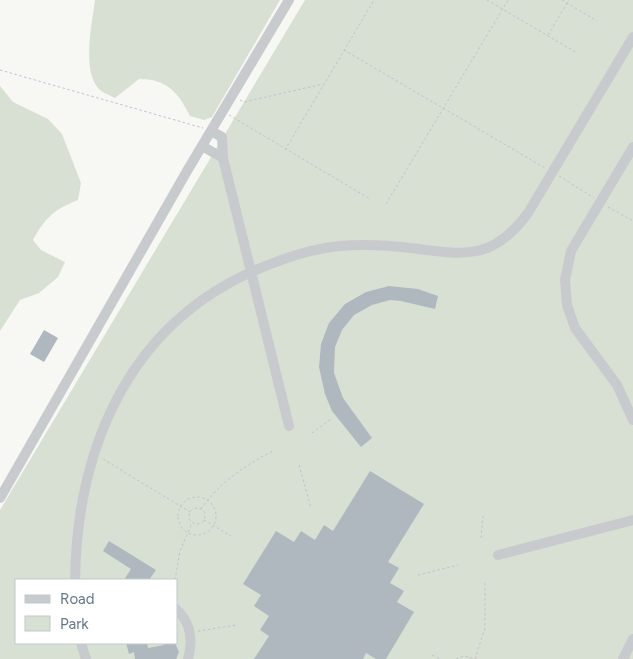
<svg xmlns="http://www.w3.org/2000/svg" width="633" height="659" font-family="Figtree,sans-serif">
<rect width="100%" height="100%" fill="#f7f7f4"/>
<path fill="#d8e0d4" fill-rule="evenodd" d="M95 0H280L212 117 204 120 190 116C178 92 167 79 139 79L115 98C110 95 102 93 98 88 82 69 92 24 95 0Z
M305 0H633V659H0V510ZM16 580H176V643H16Z
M0 86 13 102 48 119 62 134 81 183 78 200C53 210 46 217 33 240L41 250 65 262 58 277 39 293 20 300 0 331Z"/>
<path fill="#afb8be" d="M389 286 418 289 438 296 435 309 401 301 390 300 372 305 354 315 342 330 335 347 334 373 343 398 372 438 361 447 332 411 325 394 319 367 321 344 329 323 345 304 366 292Z
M44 330 58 338 44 362 30 354Z
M370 471 424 504 388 562 399 568 390 583 404 591 397 602 414 612 386 659H376L366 653 363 659H254L269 636 260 630 269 616 254 606 261 595 243 584 276 531 294 542 301 531 315 540 324 525 333 531Z
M109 541 156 570 149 580H124L131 569 103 551Z
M126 643H147L148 648 164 645V643H175L179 652 176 659H135L134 652 129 654Z"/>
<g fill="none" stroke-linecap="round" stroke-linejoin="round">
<path stroke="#c0c3c5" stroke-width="1" stroke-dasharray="2.5 2.5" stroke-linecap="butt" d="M487 0 577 53
M562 0 597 21
M548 35 569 0
M344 50 545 168
M0 70 203 128
M240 100 244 102 323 84
M229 115 370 199
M285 150 374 0
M559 176 594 198
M386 204 508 0
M608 207 633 221
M312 433 331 419
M103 459 190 512
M299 465 311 508
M178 516a19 19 0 1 1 38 0a19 19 0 1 1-38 0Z
M189 516a8 8 0 1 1 16 0a8 8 0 1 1-16 0Z
M201 509C220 482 244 466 273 451
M204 520 231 536
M481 538 483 516
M418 575 458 565
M175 580 180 551 192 523
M198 631 237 625
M432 655 440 659
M456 659 464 656 477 659
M475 659 485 628V582"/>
<path stroke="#c7cbce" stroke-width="10" d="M211 131 222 137 223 158 289 426
M202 146 223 158
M633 147 571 251 565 280 567 305 575 328 617 385 633 420
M0 498 187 171 289 0
M498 555 633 520
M75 580C77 451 126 330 249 273 278 260 308 249 339 246 363 244 387 245 411 248 464 255 493 261 528 213L633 37
M176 609C191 622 193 641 188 659
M81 643 86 659
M623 659 633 639"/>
</g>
<rect x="15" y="579" width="162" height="65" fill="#ffffff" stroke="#c1c9cf"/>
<rect x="25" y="595" width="25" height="8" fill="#c7cbce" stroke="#c1c9cf"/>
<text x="60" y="604" font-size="15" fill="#637788">Road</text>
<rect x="25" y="616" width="25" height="15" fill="#d8e0d4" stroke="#c1c9cf"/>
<text x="60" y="629" font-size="15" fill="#637788">Park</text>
</svg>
